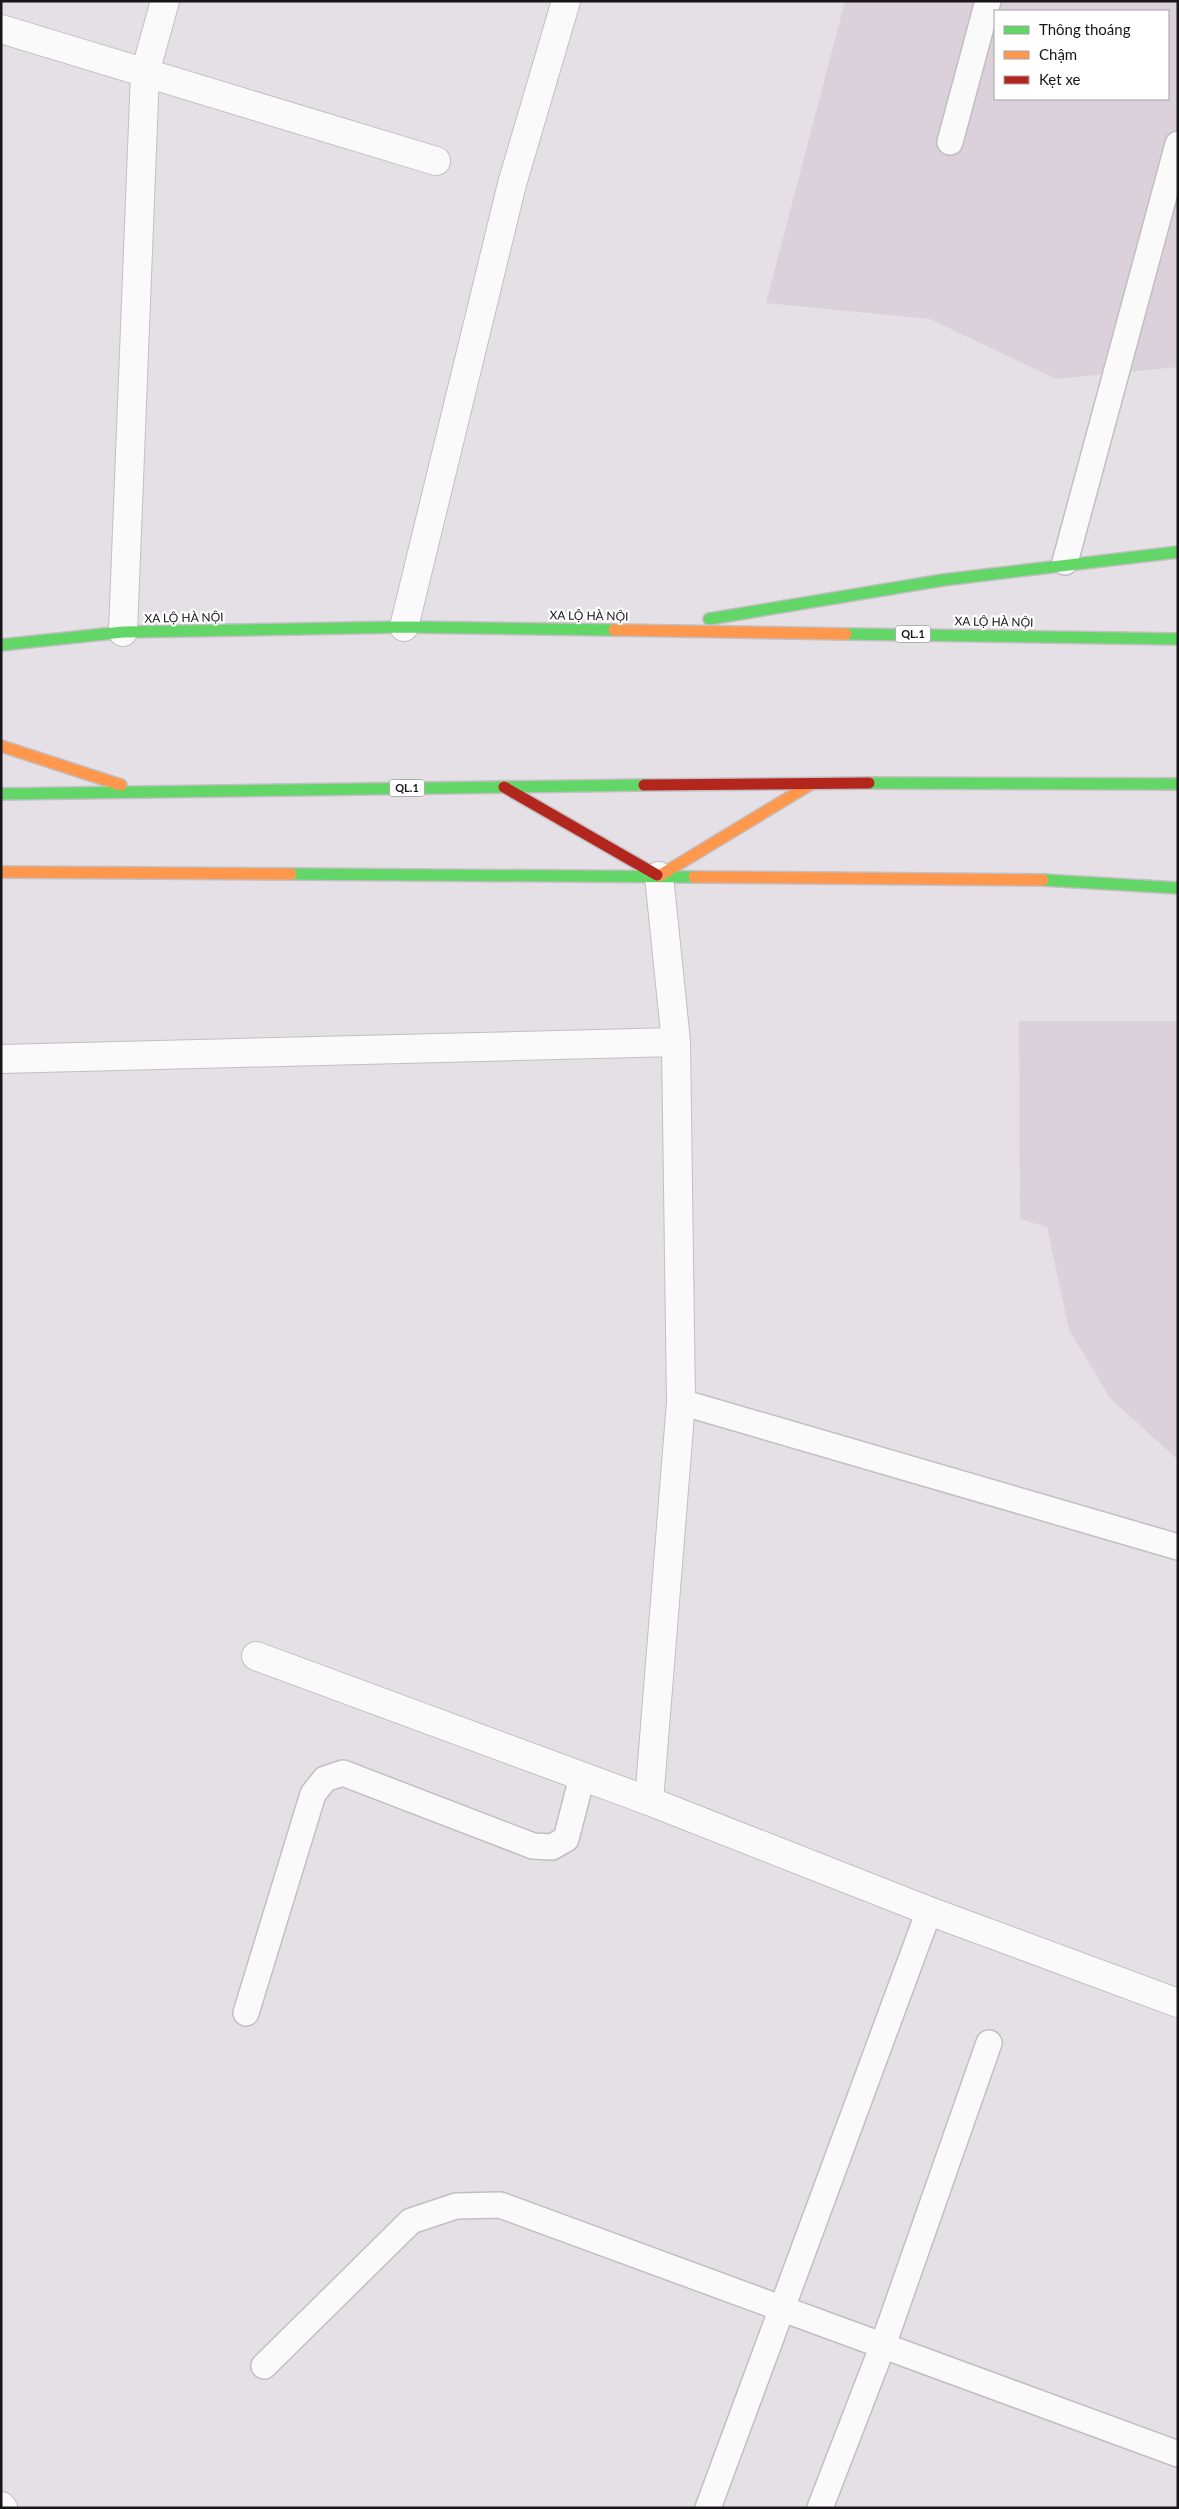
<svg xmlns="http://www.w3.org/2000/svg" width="1179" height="2509" font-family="Lato,sans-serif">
<rect width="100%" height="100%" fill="#e5e0e5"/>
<path fill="#dbd1db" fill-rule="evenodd" d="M845 1H1178V367L1056 379 930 319 766 303ZM995 11H1168V99H995Z
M1019 1021H1178V1460L1110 1398 1069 1330 1047 1227 1020 1219Z"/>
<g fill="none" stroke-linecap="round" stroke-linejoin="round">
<g stroke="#c2bec2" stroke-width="28">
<path id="lane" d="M950 142 988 1
M1065 562 1178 144
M681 1402 1178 1547
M246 2013 313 1794 325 1779 343 1773 533 1846 552 1847 566 1839 582 1777
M264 2366 411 2221 456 2206 500 2205 1178 2454
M708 2508 929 1911
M820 2508 883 2345 989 2043"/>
</g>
<g stroke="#c2bec2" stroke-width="30">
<path id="street" d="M1 29 436 161
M404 627 512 184 566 1
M123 632 145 73 165 1
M659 876 676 1042 681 1402 649 1801 929 1911 1178 2003
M1 1059 676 1042
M256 1656 649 1801
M1 2506 3 2508"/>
</g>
<g stroke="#c2bec2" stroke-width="14">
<path id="fast" d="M709 619 943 580 1178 552
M846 634 1178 639
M1 645 123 632 404 627 614 630
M869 783 1178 784
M1 794 644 785
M291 874 694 877
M1043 880 1178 888"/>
</g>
<g stroke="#c2bec2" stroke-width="14">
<path id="slow" d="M614 630 846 634
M1 746 121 785
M1 872 291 874
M659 876 811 784
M694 877 1043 880"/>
</g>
<g stroke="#c2bec2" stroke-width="14">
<path id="jam" d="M644 785 869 783
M504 787 657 875"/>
</g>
<use href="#lane" stroke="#fbfafb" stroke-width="25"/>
<use href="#street" stroke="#fbfafb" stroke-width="28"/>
<use href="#fast" stroke="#63d668" stroke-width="11"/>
<use href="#slow" stroke="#ff974d" stroke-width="11"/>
<use href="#jam" stroke="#b3261e" stroke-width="11"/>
</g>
<g text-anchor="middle" stroke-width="4.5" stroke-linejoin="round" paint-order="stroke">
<g fill="#fff" stroke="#5e5c5e" stroke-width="1">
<rect x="895.5" y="625.5" width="35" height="17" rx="4"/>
<rect x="389.5" y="779.5" width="35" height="17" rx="4"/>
</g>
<g font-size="11" font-weight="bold" fill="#191619">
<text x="913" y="638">QL.1</text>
<text x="407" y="792">QL.1</text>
</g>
<g font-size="12" fill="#191619" stroke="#fff">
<text transform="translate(589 616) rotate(1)" y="4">XA LỘ HÀ NỘI</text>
<text transform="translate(184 618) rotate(-1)" y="4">XA LỘ HÀ NỘI</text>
<text transform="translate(994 622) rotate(1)" y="4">XA LỘ HÀ NỘI</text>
</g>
</g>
<rect width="1179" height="2509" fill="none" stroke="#191619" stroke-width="5"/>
<rect x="994" y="10" width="175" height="90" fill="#ffffff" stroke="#a3a2a3"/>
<rect x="1004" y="26" width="25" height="8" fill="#63d668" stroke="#a3a2a3"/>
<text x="1039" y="35" font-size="15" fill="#191619">Thông thoáng</text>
<rect x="1004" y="51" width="25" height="8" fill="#ff974d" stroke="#a3a2a3"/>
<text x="1039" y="60" font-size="15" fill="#191619">Chậm</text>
<rect x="1004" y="76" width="25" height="8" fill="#b3261e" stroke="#a3a2a3"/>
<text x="1039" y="85" font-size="15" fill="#191619">Kẹt xe</text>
</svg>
